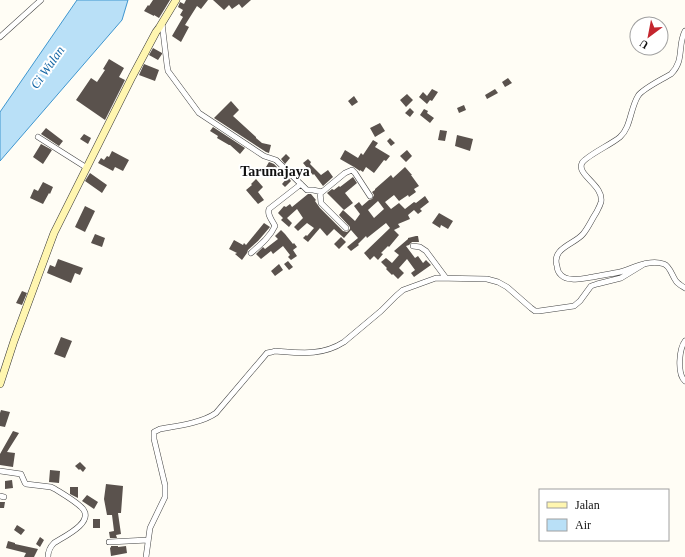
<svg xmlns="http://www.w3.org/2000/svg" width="685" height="557" font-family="'Times New Roman',serif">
<rect width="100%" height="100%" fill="#fffdf5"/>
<path fill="#b9e0f7" stroke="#3f96cf" d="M77 0H128L122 20 0 161V112Z"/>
<path fill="#5a524d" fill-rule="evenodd" d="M153 0H170L159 18 154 15V16L144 11 148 5 149 6Z
M186 0H208L201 9 197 6 185 25 189 27 181 42 172 36 183 17 180 15 183 10 178 7 180 2 184 4Z
M213 0H251L242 8 239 4 232 9 229 5 224 10Z
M153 48 162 53V54L158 60 149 55Z
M109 59 124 68 119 77 125 80 105 120 76 100 91 78 97 82 105 70 103 69Z
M144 64 159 70 155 81 139 75Z
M508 78 512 83 505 87 502 82Z
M432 89 438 92 432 101 430 100 427 104 419 97 423 92 427 96Z
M495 89 498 93 487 99 485 95Z
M407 94 413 100 406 107 400 100Z
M354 96 358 102 352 106 348 101Z
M231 101 239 110 233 116 256 137V138L262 143 271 145 269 153 266 152 214 118Z
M464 105 466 110 459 113 457 108Z
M410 108 414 112 410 117 405 113Z
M424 109 428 111 427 113 434 118 430 123 420 115Z
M380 123 385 131 375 137 370 128Z
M213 127 245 148 240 154 230 145H229L217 138 218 136 210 131Z
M46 128 63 141 59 146 41 134Z
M440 130 447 131 445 141 438 140Z
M84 134 91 138 88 144 80 139Z
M457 135 473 139 470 151 455 146Z
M390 138 395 143 391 146 387 141Z
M373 140 378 143 375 147 390 156 386 161 384 160 374 173 366 167 363 172 360 170V171L354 167 340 159 345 150 358 158 361 153 363 155Z
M41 144 52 150 43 164 33 157Z
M407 150 412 156 406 162 400 156Z
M112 151 129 160 123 171 115 167 113 171 98 163 101 158 104 160 107 156 109 157Z
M286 154 290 158 285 164 281 159Z
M308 159 311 162 310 164 321 175 328 170 333 177 323 186 314 174 313 175 303 163Z
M269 162 274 164 277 167 274 172 266 167Z
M405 167 412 175H411L419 186 414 189 416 192 409 197 408 195 399 201 394 195 385 202 391 209 399 203 405 209 414 202 416 203 425 196 429 202 420 209 422 211 418 214 414 210 408 215 410 219 398 224 400 227 394 230 399 235 389 247 388 246 381 253 383 254 378 260 374 256 370 260 364 253 390 228 386 223 367 238 366 236 358 244 359 245 351 251 347 247 358 238 351 230 344 238 334 229 327 236 320 228 308 242 303 238 306 235 307 236 314 228 307 223 298 231 294 227 303 218 297 209 287 218 292 223 289 227 281 220 283 218 278 213 284 206 286 207 290 204 292 207 308 194H311L316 200 315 201 320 208 343 231 347 232 350 229V227L339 215 343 210 355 221 360 214 354 206 359 202 362 206 369 200 372 199 374 195 372 192 375 190V189L391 175 393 178ZM378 201 384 209 374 218 368 210Z
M90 173 107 185 102 193 85 181Z
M288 177 291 181 285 187 282 184Z
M353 177 357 183 345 193 353 203 344 210 327 193 332 189 334 190 339 186 340 187Z
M256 179 263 187 258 192 264 200 258 204 246 190 252 185 251 184Z
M43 182 53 187 50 194 49 193 43 204 30 198 34 189 38 191Z
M85 206 95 211 85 232 75 227Z
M439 213 453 221 448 229 441 225 440 228 432 223Z
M264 223 270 227 258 241 248 250 247 253 242 260 235 254 237 253 229 249 234 240 243 245 244 243 246 245Z
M281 230 285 234 293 244 294 243 297 247 293 250 297 256 291 260 288 257 290 255 283 246 273 254 271 251 261 259 256 254 263 247 265 249 278 239 275 236Z
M95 234 105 238 102 247 91 243Z
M416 236H418L419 242H412L409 245 406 246 415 258 418 256 423 263 426 260 431 265 414 277 411 273 415 270 407 259 399 268 404 273 398 279 393 274 392 275 386 269 387 268 381 262 386 258 392 263 399 255 394 251 408 239V238Z
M341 237 346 242 339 249 334 244Z
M58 259 83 268 80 275 75 273 71 283 47 273 50 265 55 267Z
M288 261 293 267 289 270 284 264Z
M279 264 283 270 275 276 271 271Z
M22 291 27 293 22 305 16 303Z
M61 337 72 341 65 358 54 354Z
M1 410 10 412 5 427 0 426V413Z
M13 431 19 433 7 452 15 453 13 467 0 465V454Z
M80 462 86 468 83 472 80 469 79 470 75 466Z
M50 470 60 471 59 483 49 482Z
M12 480 13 488 5 489V481Z
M106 484 123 486 121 513H118L121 534 116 535 117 538H110L109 532 114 531 112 515H107L104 499Z
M70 487H78V498L70 494Z
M87 495 98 502 94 509 82 501Z
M0 502H5L4 508H0Z
M93 519H100V528H93Z
M17 525 25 530 21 535 14 530Z
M40 537 44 540 40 547 36 544Z
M8 541 15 543V544L38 549 34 557H24L26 553 6 548Z
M111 546H118V547L126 546 127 553 111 556 110 548 111 547Z"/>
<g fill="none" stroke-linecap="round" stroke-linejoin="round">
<g stroke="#444" stroke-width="6">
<path id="street" d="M162 23 167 65 168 71 199 113 264 156 276 160 307 190H313L322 192 345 173 352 170 355 173 370 196
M685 31C677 46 685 60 671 74 663 79 642 89 638 96 630 109 631 127 620 137 612 144 586 156 582 163 576 175 604 185 601 202 600 206 598 209 596 213 592 219 588 228 583 234 575 244 551 248 557 266 557 269 559 273 561 275 563 277 568 279 572 279 579 280 586 278 593 277 602 275 611 274 620 272 634 268 649 259 664 264 670 266 672 276 676 281 678 284 682 286 685 288
M0 37 41 0
M38 137 87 168
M320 192 321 203 346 228
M413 246 420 247 426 251 446 278
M251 253C260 245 270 237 275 226 272 220 267 215 269 209L301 184
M685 341C679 349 677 374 685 381
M0 471 21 474 25 483 26 484 51 487 55 489C63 494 77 502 83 509 94 523 63 537 54 543 50 547 48 552 48 557
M0 496 4 497
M109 542 148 540
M146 557 150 528 165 497V485L154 439V432L160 429C177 426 202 423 216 413L267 353 272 352 275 351C301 353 322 356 344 342L381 311 396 296 403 290 436 278 487 279 498 282 507 287 531 308 535 311H539L574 306 580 301 591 286 597 284 621 278 644 264"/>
</g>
<g stroke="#333" stroke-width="8">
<path id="secondary" d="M0 384 14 341 54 233 132 77 156 32 159 28 176 0"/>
</g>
<use href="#street" stroke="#fff" stroke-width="5"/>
<use href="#secondary" stroke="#fff6b0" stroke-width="7"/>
</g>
<g text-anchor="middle" stroke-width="4" stroke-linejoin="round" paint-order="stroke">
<g font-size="13" font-style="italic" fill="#1768a6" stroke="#fff">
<text transform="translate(47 67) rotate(-55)" y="5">Ci Wulan</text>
</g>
<g font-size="14" font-weight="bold" fill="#111" stroke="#fff">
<text x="275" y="176">Tarunajaya</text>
</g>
</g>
<rect x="539" y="489" width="130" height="52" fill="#ffffff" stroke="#a0a0a0"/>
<rect x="547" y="502" width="20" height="6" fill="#fff6b0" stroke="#a0a0a0"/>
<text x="575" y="509" font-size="12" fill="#111111">Jalan</text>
<rect x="547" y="519" width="20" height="12" fill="#b9e0f7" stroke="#a0a0a0"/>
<text x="575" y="529" font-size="12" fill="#111111">Air</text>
<g transform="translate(649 36) rotate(212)"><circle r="19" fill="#ffffff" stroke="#a0a0a0"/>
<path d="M0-3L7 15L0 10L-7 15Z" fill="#c4262e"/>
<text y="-6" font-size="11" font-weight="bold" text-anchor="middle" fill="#111111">U</text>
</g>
</svg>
